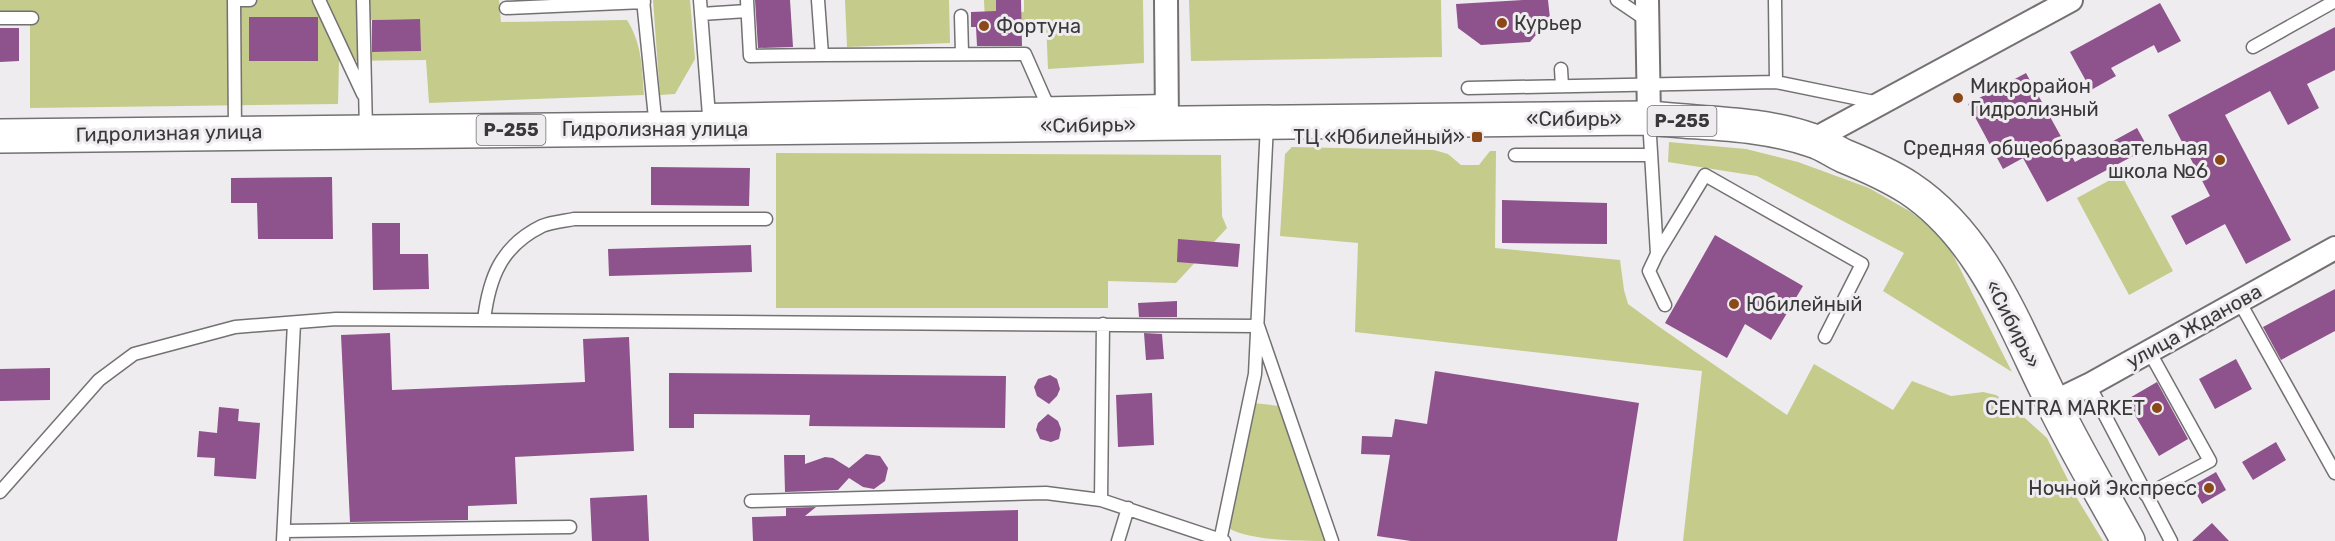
<svg xmlns="http://www.w3.org/2000/svg" width="2335" height="541" font-family="Rubik,sans-serif">
<rect width="100%" height="100%" fill="#efecef"/>
<path fill="#c4cb8b" fill-rule="evenodd" d="M0 0H499L501 22 627 20C642 44 642 68 644 95L429 103 426 60 339 61 338 104 30 108V13H0ZM318 17V61H249V18ZM420 19V51L371 52 370 20Z
M653 0H690L695 59 675 94 660 95Z
M845 0H949L950 43 847 47Z
M984 0H996L997 13 1024 12V0H1143L1144 63 1048 69 1046 21 985 23Z
M1189 0H1441L1442 57 1191 61Z
M1669 142 1746 149 1798 162 1869 188 1911 212 1929 226 1950 249 2012 372 1883 291 1904 253 1757 176 1668 162Z
M1292 147 1434 150 1448 154 1461 165H1479L1490 151H1496L1495 248 1620 260 1624 290 1628 304 1658 326 1787 415 1814 364 1893 410 1912 381 1951 396 1983 392 1996 395 2008 403 2047 438 2078 500 2103 541H1683L1702 371 1355 332 1358 243 1280 236 1285 154Z
M776 153 1221 155 1222 216 1227 228 1176 283 1108 281V308H776Z
M2121 174 2173 271 2129 295 2077 198Z
M1253 403 1280 406 1327 541C1299 541 1243 541 1224 525Z"/>
<path fill="#8e528c" d="M755 0H790L793 47 758 48Z
M996 0H1021L1022 46H977L976 27H971V12L996 11Z
M1523 0H1548L1550 18 1530 42 1481 45 1458 28 1456 4Z
M2160 3 2181 41 2158 53 2154 45 2111 68 2116 76 2091 90 2070 52Z
M249 17H318V61H249Z
M420 19 421 51 372 52V20Z
M2335 27V70L2307 84 2319 108 2288 125 2270 91 2225 115 2291 240 2246 264 2225 224 2186 245 2171 216 2210 196 2168 115Z
M0 28H19V61L0 62Z
M2026 73 2075 162 2137 128 2148 148 2047 202 2023 158 2003 169 1968 104Z
M651 167 750 168 749 206 651 205Z
M332 177 333 239H258L257 203H231V178Z
M1502 200 1607 203V244L1502 243Z
M372 223H400V254H428L429 289 373 290Z
M1715 235 1803 286 1771 340 1745 324 1727 358 1665 323Z
M1178 239 1240 244 1238 267 1177 262Z
M751 245 752 272 609 276 608 249Z
M2335 289V331L2281 360 2263 327Z
M1177 301V317H1139L1138 303Z
M390 333 392 390 585 382 583 339 629 337 634 451 515 457 517 504 468 506V520L350 522 341 335Z
M1144 333 1162 334 1164 359 1146 360Z
M2236 359 2252 389 2215 409 2199 379Z
M50 368V400L0 401V369Z
M1435 371 1639 403 1617 541H1411L1377 536 1390 455 1361 454 1362 436 1392 437 1395 419 1427 424Z
M669 373 1006 376 1005 428 809 426 810 415 694 414V428H669Z
M1050 375 1057 379 1060 389 1057 396 1049 404 1037 396 1034 387 1038 379Z
M2157 382 2188 439 2159 456 2126 400Z
M1152 393 1154 445 1118 447 1116 395Z
M219 407 239 409 238 421 260 423 256 479 214 476 215 458 197 457 199 431 217 433Z
M1048 414 1058 421 1061 429 1059 439 1051 442 1040 439 1036 430 1038 423Z
M2276 442 2286 460 2253 480 2242 462Z
M866 454 880 456 888 468 885 481 874 489 863 487 849 478 838 490 785 492 784 455H805V464L825 457 833 458 849 468Z
M2216 472 2226 490 2202 504 2192 486Z
M647 495 649 541H592L590 498Z
M816 507 805 516 1018 510V541H753L752 517 786 516V508Z
M2212 523 2229 541H2192Z"/>
<g fill="none" stroke-linecap="round" stroke-linejoin="round">
<g stroke="#747173" stroke-width="15">
<path id="lane" d="M319 0 363 94
M363 0 366 130
M643 0 656 128
M700 0 709 116
M747 0 750 56 822 55
M818 0 822 55 1025 54 1047 104
M1617 0 1648 21
M1775 0 1776 82 1879 103
M506 8 644 2
M701 14 747 11
M961 16 962 53
M0 18H32
M2253 47 2335 1
M1561 69 1562 86
M1468 88 1776 82
M709 110 1167 101
M1649 119 1657 254 1705 175 1862 264 1825 337
M235 133 234 0H250
M1515 155H1651
M1657 254 1649 271 1665 305
M2239 301 2335 473
M484 320C489 278 501 246 542 226 551 222 564 221 574 219H766
M2089 385 2171 541
M0 492 99 380 134 354 235 327 336 319 1258 326 1332 541
M2146 495 2210 461 2149 351
M1101 500 1103 324
M751 501 1046 493 1101 500 1224 541
M284 531 570 527
M283 541 294 323
M1118 541 1128 508
M1220 541 1255 374 1267 124"/>
</g>
<g stroke="#747173" stroke-width="26">
<path id="street" d="M1166 0 1167 124
M1647 0 1649 118
M1813 140 2071 0
M2052 403 2089 385 2335 248"/>
</g>
<g stroke="#747173" stroke-width="36">
<path id="highway" d="M0 136 1649 118C1703 124 1759 122 1811 140 1823 143 1833 151 1844 156 1866 165 1889 175 1909 188 1983 237 2014 325 2052 401 2075 449 2103 495 2128 541"/>
</g>
<use href="#lane" stroke="#fff" stroke-width="12"/>
<use href="#street" stroke="#fff" stroke-width="22"/>
<use href="#highway" stroke="#fff" stroke-width="33"/>
</g>
<g fill="#8b4819" stroke="#efecef" stroke-width="2">
<circle cx="1502" cy="23" r="6"/>
<circle cx="984" cy="26" r="6"/>
<circle cx="1958" cy="98" r="6"/>
<rect x="1471" y="131" width="12" height="12" rx="3"/>
<circle cx="2220" cy="160" r="6"/>
<circle cx="1734" cy="304" r="6"/>
<circle cx="2157" cy="408" r="6"/>
<circle cx="2209" cy="488" r="6"/>
</g>
<g text-anchor="middle" stroke-width="6" stroke-linejoin="round" paint-order="stroke">
<g fill="#efecef" stroke="#706f70" stroke-width="1.5">
<rect x="1647.5" y="106" width="69" height="30" rx="4.5"/>
<rect x="476.5" y="115" width="69" height="30" rx="4.5"/>
</g>
<g font-size="18" font-weight="bold" fill="#3a393a">
<text x="1682" y="127">Р-255</text>
<text x="511" y="136">Р-255</text>
</g>
<g font-size="20" fill="#3a393a" stroke="#efecef" text-anchor="start">
<text x="1514" y="30">Курьер</text>
<text x="996" y="33">Фортуна</text>
<text x="1970" y="93">Микрорайон<tspan x="1970" dy="23">Гидролизный</tspan></text>
<text x="1465" y="144" text-anchor="end">ТЦ «Юбилейный»</text>
<text x="2208" y="155" text-anchor="end">Средняя общеобразовательная<tspan x="2208" dy="23">школа №6</tspan></text>
<text x="1746" y="311">Юбилейный</text>
<text x="2145" y="415" text-anchor="end">CENTRA MARKET</text>
<text x="2197" y="495" text-anchor="end">Ночной Экспресс</text>
</g>
<g font-size="20" fill="#3a393a" stroke="#efecef">
<text x="1574" y="126">«Сибирь»</text>
<text transform="translate(1088 125) rotate(-1)" y="7">«Сибирь»</text>
<text x="655" y="136">Гидролизная улица</text>
<text transform="translate(169 133) rotate(-1)" y="7">Гидролизная улица</text>
<text transform="translate(2013 324) rotate(63)" y="7">«Сибирь»</text>
<text transform="translate(2194 326) rotate(-29)" y="7">улица Жданова</text>
</g>
</g>
</svg>
